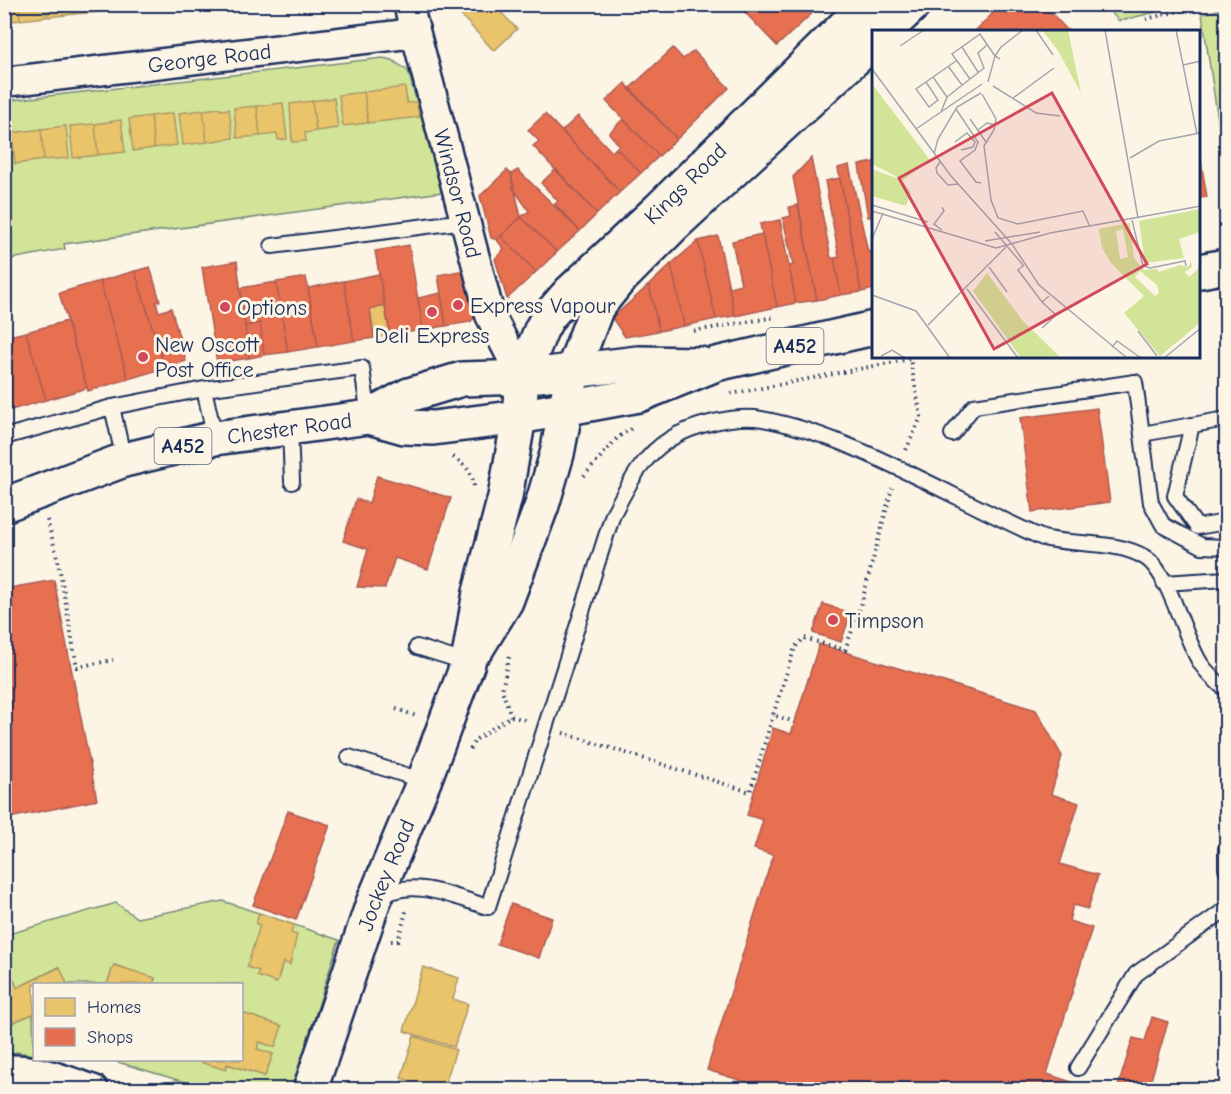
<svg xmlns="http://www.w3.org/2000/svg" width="1231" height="1094" font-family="'Comic Neue',sans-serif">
<rect width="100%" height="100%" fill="#fcf5e5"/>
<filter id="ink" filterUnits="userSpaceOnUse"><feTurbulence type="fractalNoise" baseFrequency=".0167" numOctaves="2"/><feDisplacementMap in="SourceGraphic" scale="12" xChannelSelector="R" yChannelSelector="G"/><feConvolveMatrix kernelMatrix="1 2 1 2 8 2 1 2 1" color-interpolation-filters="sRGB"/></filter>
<g filter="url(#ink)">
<path fill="#d2e498" stroke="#768a7b" stroke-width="1.5" d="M1104 5H1185L1119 21Z
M1226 8V173L1202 14Z
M383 58 392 60 408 71 442 192 64 244 65 249 5 260 4 101Z
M223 901 339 940 292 1089H208L111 1060H194L226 1069 227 1064 265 1076 273 1054 257 1049 259 1042 275 1047 281 1026 242 1013V984H153L155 979 114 965 107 984H67L59 967 17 988 13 978 5 981V935L116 903 137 918Z
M33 1014 34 1055 17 1052 5 1054 4 1023 6 1025Z"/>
<path fill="#e9c46a" stroke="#ab9766" stroke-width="1.5" d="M4 4H19L20 20 4 22Z
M19 4H44L46 17 20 20Z
M47 4H73L74 14 48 17Z
M73 4H99V12L74 14Z
M100 4H126V9L101 11Z
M465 4H493L517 29 494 51 458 12Z
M405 87 407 103 417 102 419 117 368 123 364 92Z
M364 92 368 123 343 126 339 95Z
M334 98 338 128 316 131 312 101Z
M312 101 316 131 305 133 306 141 292 142 290 104Z
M283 103 287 139 278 140 277 134 260 136 257 106Z
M257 106 260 136 237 138 234 108Z
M220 108V110L229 109 233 138 207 142 203 110Z
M203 110 207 142 183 145 179 113Z
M173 113 177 145 154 148 151 116Z
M151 116 154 148 133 151 129 119Z
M121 120 125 152 98 155 95 124Z
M95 124 98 155 73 158 70 126Z
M66 126 69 158 44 160 41 129Z
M41 129 44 160 15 164 12 133Z
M385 305 390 335 374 338 370 309Z
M259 913 294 925 291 933 297 935 290 965 283 962 277 983 257 976 259 971 247 967 260 925 256 924Z
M114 965 155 978 153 984H107Z
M60 967 67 984H34V1018L33 1014 5 1025 4 981 13 978 17 988Z
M423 967 459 978 453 999 468 1004 454 1047 404 1031Z
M242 1013 282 1026 275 1047 259 1042 257 1049 273 1054 265 1076 227 1064 226 1070 194 1060H242Z
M414 1036 456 1050 443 1090H435L401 1078Z
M402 1081 424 1090H399Z"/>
<path fill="#e76f51" stroke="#aa5c55" stroke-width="1.5" d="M737 4H822L777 46Z
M1002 4H1043L1069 32H974Z
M673 48 683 59 694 51 729 88 677 139 629 89Z
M625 83 677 139 659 156 606 101Z
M545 114 620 192 597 214 533 146 539 141 528 130Z
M578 116 612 152 616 148 641 173 620 192 562 131Z
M623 119 659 156 641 173 616 148 619 145 609 133Z
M1200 156 1207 197 1200 198Z
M811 158 831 258H834L841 295 817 300 793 177Z
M874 162V232L871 216 868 217 859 165Z
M849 165 868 252 872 251 874 262V289L861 292 838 168Z
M556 169 597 214 580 231 555 204 558 201 541 183Z
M507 170 511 174 521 217 497 240 491 238 480 196Z
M518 170 580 231 557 252 521 217 529 211 513 188 511 174Z
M840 178 861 292 841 295 834 258 839 257 825 181Z
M798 205 817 300 796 303 789 266 793 265 783 218 791 216 789 207Z
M521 217 557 252 536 272 501 236Z
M780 220 796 303 777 307 760 224Z
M762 234 777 307 735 316 729 287 741 284 732 241Z
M501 236 536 272 507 299 495 259 504 249 497 240Z
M718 236 735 316 716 319 698 241Z
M698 241 716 319 684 326 671 264Z
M409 245 423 330 390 335 375 251Z
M237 261 249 358 217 363 202 267Z
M671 264 684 326 659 331 649 285Z
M150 267 160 301 156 302 159 312 171 308 186 361 165 368 135 271Z
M464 270 475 317 470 322 446 326 438 275Z
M135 271 165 368 128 379 100 281Z
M379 274 385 305 370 309 374 338 354 341 344 281Z
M306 277 318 347 288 352 276 282Z
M100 281 128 379 88 391 59 293Z
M344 281 354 341 318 347 308 288Z
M276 282 288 352 264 355 260 323 245 326 240 288Z
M649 285 659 331 625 337 612 318Z
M441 293 446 326 423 330 418 298Z
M67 321 87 388 46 400 26 332Z
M260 323 264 355 249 358 245 326Z
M26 332 46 400 4 412V337Z
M1097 408 1110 502 1032 512 1020 418Z
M377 476 451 498 428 569 395 558 385 588 357 587 368 549 343 541 356 499 369 503Z
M54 580 97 800 4 819V589Z
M823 604 851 613 841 642 813 633Z
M819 644 1036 710 1062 756 1051 794 1079 803 1060 864 1098 875 1088 909 1073 905 1069 921 1092 928 1047 1074 1096 1090H771L707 1070 773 855 754 849 763 820 747 815 773 728 791 734Z
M288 811 330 825 296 920 253 905Z
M511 904 552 918 539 958 497 944Z
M1152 1017 1168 1022 1148 1090H1117L1133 1038 1145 1041Z"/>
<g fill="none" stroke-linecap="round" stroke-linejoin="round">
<g stroke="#1b2f5e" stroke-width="18">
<path id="lane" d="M272 246 465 221
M204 389 215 438
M1192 425 1175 496 1197 527 1226 522
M290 427 292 482
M952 434 974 406 1135 382 1151 503 1163 525 1202 546 1226 547
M1142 434 1226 419
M4 437 112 407
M124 460 112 407 204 389 362 368 369 417
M1164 583 1226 579
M417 647 468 663
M349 757 424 781
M1226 849V869
M381 897C412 876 456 898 488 907L613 514C628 486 642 456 670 439 692 425 736 414 762 419 853 435 956 501 1043 538 1075 546 1117 540 1146 558 1170 574 1184 639 1201 664 1207 673 1218 683 1226 690
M1078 1068 1136 974 1226 909"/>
</g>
<g stroke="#1b2f5e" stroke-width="33">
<g id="street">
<path id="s1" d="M408 4 490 315 522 377"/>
<path id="s2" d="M4 82 415 33"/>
<path d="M4 1070C36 1067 64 1080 94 1090"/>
</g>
</g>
<g stroke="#1b2f5e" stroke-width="38">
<g id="secondary">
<path d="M884 32 914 4"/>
<path d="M477 648 506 601 542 505 557 454 573 370 597 307 618 281 674 225 874 41"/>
<path id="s3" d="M310 1090 373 903 424 781 468 663 480 592 505 497 519 417 522 377 541 330 548 317 569 293 659 209 867 4"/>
</g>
</g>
<g stroke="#1b2f5e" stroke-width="38">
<g id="highway">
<path d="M1200 271 1226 266"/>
<path d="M369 417 409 395 462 379 522 377 638 363 700 364"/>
<path id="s4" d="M4 505 124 460 215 438 369 417 404 427 433 428 519 417 639 395 716 364 874 328"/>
</g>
</g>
<path stroke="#1b2f5e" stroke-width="4" stroke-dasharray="1.5 4.5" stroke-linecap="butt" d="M1146 19 1208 4
M694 331 775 317
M731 394 910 359 921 417 906 450
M453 457C466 466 473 472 474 487
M584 476 618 437 631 429
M47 520 58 560 77 667 113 660
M509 657 502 690 511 716
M396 709 416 716
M795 722 773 715 795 647 804 638 845 650 861 605 892 488
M563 733 750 792 773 715
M470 749 475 740 511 716 528 721
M391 941H398L407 908"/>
<use href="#lane" stroke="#fcf5e5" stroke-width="14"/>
<use href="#street" stroke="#fcf5e5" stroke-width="28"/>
<use href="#secondary" stroke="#fcf5e5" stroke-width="33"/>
<use href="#highway" stroke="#fcf5e5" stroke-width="33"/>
</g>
</g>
<g fill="#d1495b" stroke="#fcf5e5" stroke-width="2">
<circle cx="458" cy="305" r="6"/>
<circle cx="225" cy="307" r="6"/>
<circle cx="432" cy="312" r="6"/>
<circle cx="143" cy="357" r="6"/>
<circle cx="833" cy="620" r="6"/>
</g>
<g text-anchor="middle" stroke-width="6" stroke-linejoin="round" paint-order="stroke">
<g fill="#fcf5e5" stroke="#5e6a86" stroke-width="1.5">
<rect x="766.5" y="328" width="57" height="36" rx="4.5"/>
<rect x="154.5" y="428" width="57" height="36" rx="4.5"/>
</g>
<g font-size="21" font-weight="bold" fill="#1b2f5e">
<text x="795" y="353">A452</text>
<text x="183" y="453">A452</text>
</g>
<g font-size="22" fill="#1b2f5e" stroke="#fcf5e5">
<text dy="8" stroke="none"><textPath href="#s2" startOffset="207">George Road</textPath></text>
<text dy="8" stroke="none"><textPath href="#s3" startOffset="1004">Kings Road</textPath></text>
<text dy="8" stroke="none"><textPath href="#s1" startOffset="196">Windsor Road</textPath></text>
<text dy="8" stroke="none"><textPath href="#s4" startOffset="297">Chester Road</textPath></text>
<text dy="8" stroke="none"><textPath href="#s3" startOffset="228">Jockey Road</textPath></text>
</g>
<g font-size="22" fill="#1b2f5e" stroke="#fcf5e5" text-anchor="start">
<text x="470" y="313">Express Vapour</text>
<text x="237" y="315">Options</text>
<text x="432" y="343" text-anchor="middle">Deli Express</text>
<text x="155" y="352">New Oscott<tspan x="155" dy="25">Post Office</tspan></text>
<text x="845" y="628">Timpson</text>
</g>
</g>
<g transform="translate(872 30)">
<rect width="328" height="328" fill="#fcf5e5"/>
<path d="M170 0H196L209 63 185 19ZM0 54 58 130 31 150 0 134ZM0 139 27 149 39 162 34 176 0 166ZM328 179V202L307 209 312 228 273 233 267 191ZM258 193 262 228 272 240 285 239 287 242 308 235 316 237 319 232 320 237 313 242 317 247 328 237V293L288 326 252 283 272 266 239 233 230 218 227 199ZM251 199 256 227 248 229 244 201ZM268 241 285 255 287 263 283 266 263 247ZM115 243 151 291 189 328H149L101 261Z" fill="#d2e498" fill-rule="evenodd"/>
<path fill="none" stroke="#a2a6af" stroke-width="1.5" d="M164 0 181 25M233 0 266 188M304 0 325 104M28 16 52 0M90 17 106 42M128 29 123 26 129 17 151 0M311 35 329 31M76 36 90 55M0 39 79 146 140 214 167 255 255 328M61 47 75 67 69 82M98 49 80 24 108 4 123 26 116 52M54 52 66 70 57 77 44 59 84 31M121 56 164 83 188 86M110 64 124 89 122 100 112 116 119 170 126 188 146 194 211 181 218 197M75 67 112 38 106 23 115 15M141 68 182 38M84 79 106 112 103 120 88 131 104 152 109 153M98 89 114 112M44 99 110 54M106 100 115 93 124 95M83 112 95 103 103 112 101 117 89 120M62 124 66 109 85 77 109 63M258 128 287 111 328 103M68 132 64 138 65 143 76 155 86 154M0 175 56 192M70 177 72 181 62 194 70 200M0 181 124 218 178 203 329 176M260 190 271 236 278 238 313 231 314 236M123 202 151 235M0 209 11 183M113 211 168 202M152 235 146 240 170 272 177 266M117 237 135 262M95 259 146 328M0 265 44 281 78 328M170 272 184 285 170 298M56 295 134 217M266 301 285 326M240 317 245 311 269 328M9 326 20 320 33 328M292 328 329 298"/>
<path fill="#d1495b" fill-opacity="0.15" stroke="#d1495b" stroke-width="3" d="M180 63 275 234 122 319 27 148Z"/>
<rect width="328" height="328" fill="none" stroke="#1b2f5e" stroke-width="3"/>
</g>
<rect width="1231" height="1094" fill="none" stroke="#fcf5e5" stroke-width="24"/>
<rect x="12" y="12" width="1207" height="1070" fill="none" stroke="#1b2f5e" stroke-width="2" filter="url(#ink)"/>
<rect x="33" y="983" width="210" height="78" fill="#fcf5e5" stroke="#a2a6af" stroke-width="1.5"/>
<rect x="45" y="998" width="30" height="18" fill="#e9c46a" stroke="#a2a6af" stroke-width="1.5"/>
<text x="87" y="1013" font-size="18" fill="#1b2f5e">Homes</text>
<rect x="45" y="1028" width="30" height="18" fill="#e76f51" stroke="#a2a6af" stroke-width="1.5"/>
<text x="87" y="1043" font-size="18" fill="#1b2f5e">Shops</text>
</svg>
